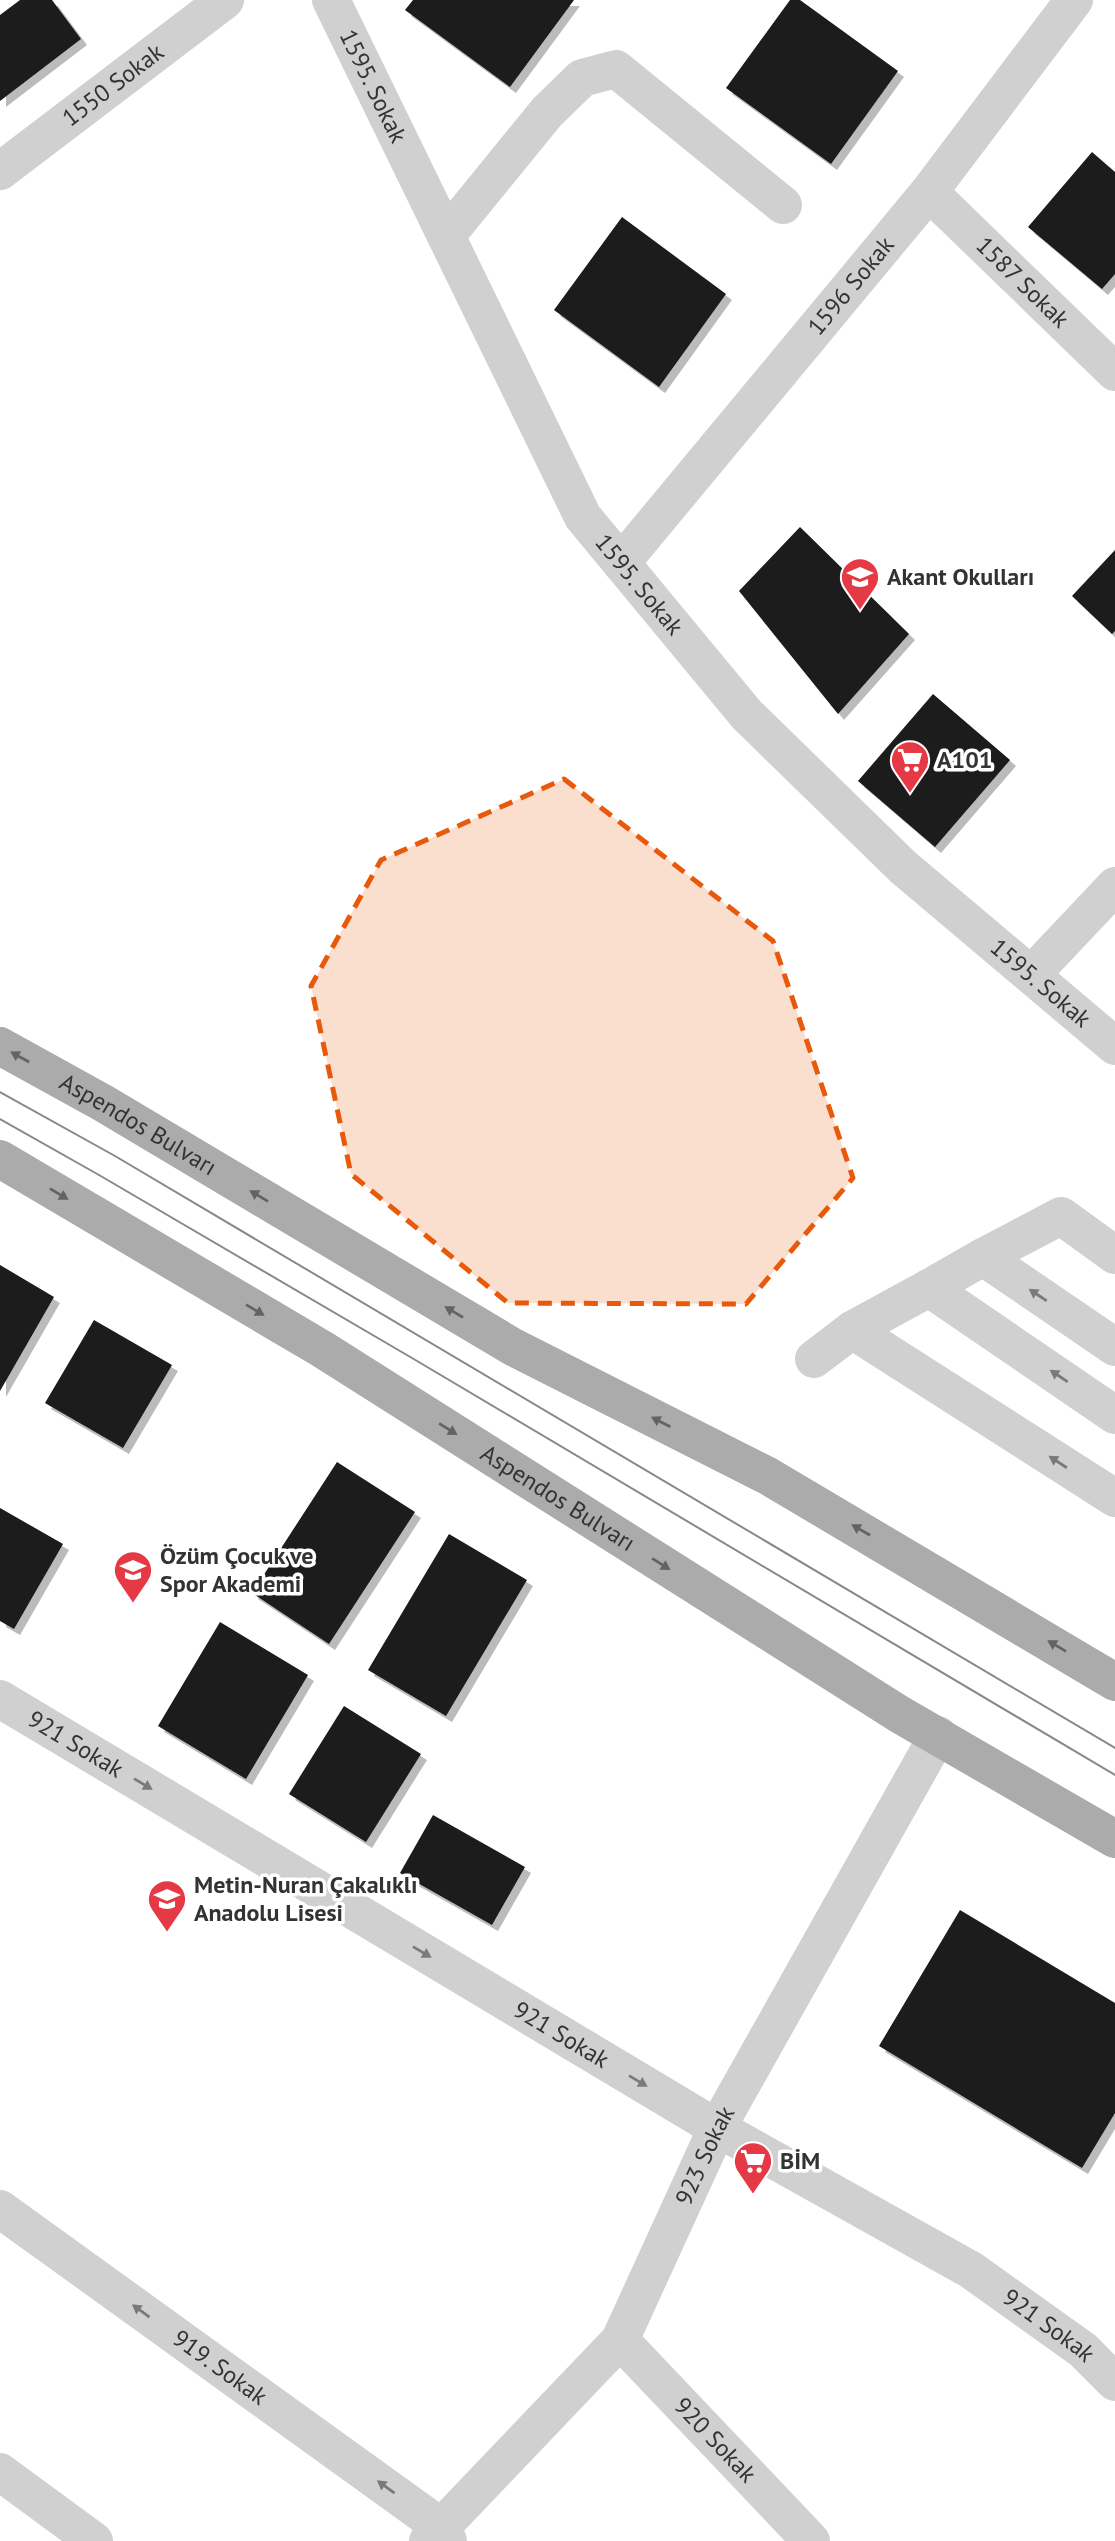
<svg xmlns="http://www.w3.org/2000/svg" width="1115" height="2541" font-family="'PT Sans',sans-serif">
<defs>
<filter id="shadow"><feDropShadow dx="6" dy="6" stdDeviation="0" flood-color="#0004"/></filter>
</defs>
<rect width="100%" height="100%" fill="#fff"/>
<path fill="#1a1a1a" filter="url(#shadow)" d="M20 0H52L81 39 0 101V15Z
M413 0H574L510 87 405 10Z
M790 0H800L898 71 831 164 726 88Z
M1092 152 1115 172V274L1102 289 1028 227Z
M622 217 726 294 659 387 554 310Z
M800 527 909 634 838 714 739 591Z
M1115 550V631L1112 634 1072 596Z
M933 694 1010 760 935 847 858 781Z
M0 1265 54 1297 0 1391Z
M94 1320 172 1365 123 1448 45 1403Z
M337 1462 415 1512 329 1644 252 1593Z
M0 1508 63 1544 14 1629 0 1621Z
M449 1534 527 1580 446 1716 368 1670Z
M220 1622 308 1675 246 1779 158 1726Z
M344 1706 421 1754 366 1842 289 1794Z
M433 1815 525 1867 492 1925 400 1873Z
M960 1910 1115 2003V2113L1082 2168 879 2046Z"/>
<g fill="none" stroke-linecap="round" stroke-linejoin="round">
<g stroke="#d0d0d0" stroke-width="38">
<path id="s1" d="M331 0 583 517 747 715 903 867 1115 1046"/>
<path id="s2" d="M0 171 225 0"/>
<path id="s3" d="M929 192 1115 372"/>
<path d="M446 236 547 112 582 78 616 69 783 205"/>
<path id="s4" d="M621 563 929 192 1074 0"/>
<path d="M1031 975 1115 886"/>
<path d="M983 1257 1061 1216 1115 1255"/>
<path d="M929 1288 983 1257 1115 1347"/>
<path d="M852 1330 929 1288 1115 1415"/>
<path d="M814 1359 852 1330 1115 1498"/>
<path id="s5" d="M0 1699 717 2128 971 2270 1083 2350 1115 2382"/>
<path id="s6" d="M0 2209 441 2527 448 2541"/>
<path id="s7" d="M620 2340 811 2541"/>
<path d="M0 2472 94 2541"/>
<path id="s8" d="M428 2541 620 2340 717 2128 938 1735"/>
</g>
<g stroke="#ababab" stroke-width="38">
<path id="s9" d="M0 1046 103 1103 513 1347 768 1476 1115 1682"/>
<path id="s10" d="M0 1159 322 1349 899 1714 1115 1839"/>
</g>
<path stroke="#888" stroke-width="2" d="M0 1092 115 1156 1115 1748
M0 1119 99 1175 412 1358 1115 1775"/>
</g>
<defs><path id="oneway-solid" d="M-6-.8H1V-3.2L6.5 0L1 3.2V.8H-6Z" transform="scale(1.75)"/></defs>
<g fill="#636363">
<use href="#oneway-solid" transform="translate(20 1057) rotate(-151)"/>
<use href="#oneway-solid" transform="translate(59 1194) rotate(31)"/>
<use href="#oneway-solid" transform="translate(259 1196) rotate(-149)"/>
<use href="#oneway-solid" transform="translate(255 1310) rotate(31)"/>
<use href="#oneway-solid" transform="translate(454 1312) rotate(-149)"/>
<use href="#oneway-solid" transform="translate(661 1422) rotate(-153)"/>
<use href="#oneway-solid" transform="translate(448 1429) rotate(32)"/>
<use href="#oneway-solid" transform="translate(861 1530) rotate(-150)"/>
<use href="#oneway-solid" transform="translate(661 1564) rotate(32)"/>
<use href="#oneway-solid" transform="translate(1057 1646) rotate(-149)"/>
</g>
<g fill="#7a7a7a">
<use href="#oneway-solid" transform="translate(1038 1295) rotate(-146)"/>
<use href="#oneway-solid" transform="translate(1059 1376) rotate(-146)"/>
<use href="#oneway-solid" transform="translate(1058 1462) rotate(-147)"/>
<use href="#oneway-solid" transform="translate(143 1784) rotate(31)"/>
<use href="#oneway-solid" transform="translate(422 1952) rotate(31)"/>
<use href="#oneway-solid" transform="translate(638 2081) rotate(31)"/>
<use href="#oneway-solid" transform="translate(141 2311) rotate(-144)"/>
<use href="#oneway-solid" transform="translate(386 2487) rotate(-144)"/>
</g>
<path fill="#e8590c" fill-opacity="0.2" stroke="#e8590c" stroke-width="5" stroke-dasharray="14 9" stroke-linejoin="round" d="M564 779 773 941 853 1178 746 1304 508 1303 351 1174 311 986 381 860Z"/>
<defs>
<g id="school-pin" transform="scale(2.0125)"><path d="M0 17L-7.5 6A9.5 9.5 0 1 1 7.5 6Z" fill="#e63946" stroke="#fff"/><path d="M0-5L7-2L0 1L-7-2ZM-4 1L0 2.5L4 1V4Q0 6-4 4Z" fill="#fff"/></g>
<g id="supermarket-pin" transform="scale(2.0125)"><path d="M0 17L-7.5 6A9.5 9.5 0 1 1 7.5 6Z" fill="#e63946" stroke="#fff"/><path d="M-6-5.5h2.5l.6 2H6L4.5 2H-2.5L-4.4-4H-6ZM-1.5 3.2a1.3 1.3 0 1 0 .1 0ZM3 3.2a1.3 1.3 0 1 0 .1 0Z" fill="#fff"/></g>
</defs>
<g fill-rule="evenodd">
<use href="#school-pin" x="860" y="577"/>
<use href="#supermarket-pin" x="910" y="760"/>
<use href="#school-pin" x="133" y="1570"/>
<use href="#school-pin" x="167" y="1899"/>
<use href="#supermarket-pin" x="753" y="2161"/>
</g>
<g text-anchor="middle" stroke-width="7" stroke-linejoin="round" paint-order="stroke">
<g font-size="24" fill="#333" stroke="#fff">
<text dy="8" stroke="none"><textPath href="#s2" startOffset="142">1550 Sokak</textPath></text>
<text dy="8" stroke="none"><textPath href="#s1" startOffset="96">1595. Sokak</textPath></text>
<text dy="8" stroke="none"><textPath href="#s3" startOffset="130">1587 Sokak</textPath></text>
<text dy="8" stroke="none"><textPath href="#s4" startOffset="360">1596 Sokak</textPath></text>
<text dy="8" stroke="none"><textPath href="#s1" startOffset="663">1595. Sokak</textPath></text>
<text dy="8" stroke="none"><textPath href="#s1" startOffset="1230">1595. Sokak</textPath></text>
<text dy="8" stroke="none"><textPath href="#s9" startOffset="159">Aspendos Bulvarı</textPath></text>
<text dy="8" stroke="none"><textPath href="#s10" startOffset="653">Aspendos Bulvarı</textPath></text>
<text dy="8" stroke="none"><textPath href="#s5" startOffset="88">921 Sokak</textPath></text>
<text dy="8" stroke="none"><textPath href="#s5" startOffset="654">921 Sokak</textPath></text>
<text dy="8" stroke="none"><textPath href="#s8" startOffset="481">923 Sokak</textPath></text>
<text dy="8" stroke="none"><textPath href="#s5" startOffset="1222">921 Sokak</textPath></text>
<text dy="8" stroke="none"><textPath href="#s6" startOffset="271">919. Sokak</textPath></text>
<text dy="8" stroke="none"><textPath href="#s7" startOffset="138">920 Sokak</textPath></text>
</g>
<g font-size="24" font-weight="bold" fill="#333" stroke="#fff" text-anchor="start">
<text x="887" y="585">Akant Okulları</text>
<text x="937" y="768">A101</text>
<text x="160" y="1564">Özüm Çocuk ve<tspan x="160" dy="28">Spor Akademi</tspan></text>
<text x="194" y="1893">Metin-Nuran Çakalıklı<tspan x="194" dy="28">Anadolu Lisesi</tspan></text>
<text x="780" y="2169">BİM</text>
</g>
</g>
</svg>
